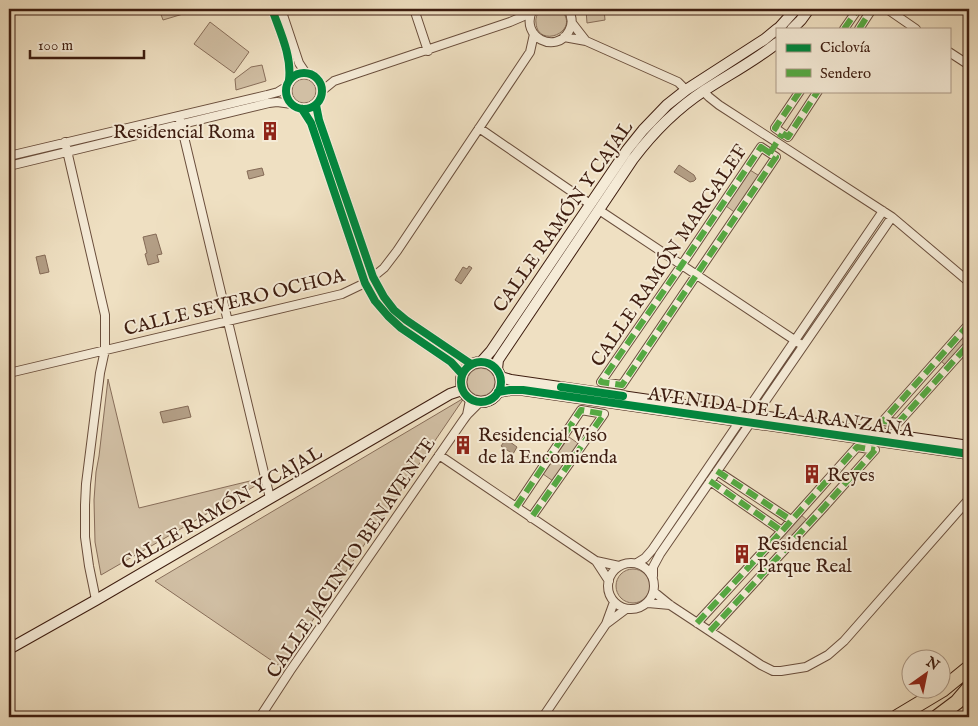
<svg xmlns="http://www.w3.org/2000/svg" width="978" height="726" font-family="'IM FELL English',serif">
<rect width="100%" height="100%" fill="#efe0c2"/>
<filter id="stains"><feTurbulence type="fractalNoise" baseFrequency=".004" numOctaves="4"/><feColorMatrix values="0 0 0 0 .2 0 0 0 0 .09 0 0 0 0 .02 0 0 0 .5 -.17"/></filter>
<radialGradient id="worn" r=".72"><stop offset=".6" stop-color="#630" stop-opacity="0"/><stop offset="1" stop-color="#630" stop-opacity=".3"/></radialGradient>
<path fill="#d1bfa4" stroke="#886e5a" d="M159 9H181L183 14 163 20Z
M542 9H560C583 31 538 50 536 23 535 17 538 12 542 9Z
M596 9H604L605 20 587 23 586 10Z
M210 22 249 52 234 73 194 44Z
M262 65 266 81 236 90 235 79 251 67Z
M292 91a12 12 0 1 1 24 0a12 12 0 1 1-24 0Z
M750 170 761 177 737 214 726 206Z
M969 329V346L950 369 941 361Z
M467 382a14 14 0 1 1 28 0a14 14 0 1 1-28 0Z
M108 379 139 508 254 480 255 486 101 575 95 542 94 500 96 472 99 456Z
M464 398 281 667 155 581Z
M569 437 579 444 553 481 543 474Z
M799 513 809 522 781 553 771 545Z
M616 586a17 17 0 1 1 34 0a17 17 0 1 1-34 0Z"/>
<path fill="#b39e85" stroke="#846a56" d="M679 165 694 175 696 179 694 181 690 182 674 172Z
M262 168 264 175 249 179 247 171Z
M156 234 162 254 157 255 159 262 148 265 145 254 147 253 143 237Z
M45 255 49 272 40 274 36 257Z
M469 266 472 268 461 284 455 280 463 267 467 269Z
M188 406 191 417 163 423 160 412Z
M506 439 517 447 513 454 501 446Z"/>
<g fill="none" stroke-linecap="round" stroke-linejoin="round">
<g stroke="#6a4e3c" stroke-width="10">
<path id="street" d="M272 9C280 32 292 56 289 80
M281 9 299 63 305 72
M414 9 428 51
M887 9 916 29
M532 11C520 37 556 55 569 31 573 24 572 16 568 9
M572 23 586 41
M844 29 858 9
M859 29 872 9
M564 37 586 41 678 82 686 90
M949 52 969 65
M286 91a18 18 0 1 1 36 0a18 18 0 1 1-36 0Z
M323 90 334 81 510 22 531 13
M703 91 709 97 719 105 892 217 969 282
M800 91 775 128 788 137 818 91
M316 105 319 120 373 277 384 297 394 310 406 320 471 364
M302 109 311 123 365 283 375 301 388 316 401 328 451 362 462 374
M179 116 270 498
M479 128 590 204
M65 142 105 315V350L100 373 86 484 85 505V537L89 566 96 600
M761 147 776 157 622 385 601 382 681 266Z
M9 156 267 95 278 92 286 87
M9 166 269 103 277 102 292 104
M599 210 799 343
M969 324 883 421 898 423 969 344
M9 373 342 294 365 283 373 277 384 268 397 251 530 52 534 34
M467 415 470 400
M439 455 596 561 609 581
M717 471 791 520
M710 481 782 531
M516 507 581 410 604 414 531 518
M596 561 619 566
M608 586a23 23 0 1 1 46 0a23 23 0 1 1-46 0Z
M637 563 645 558 652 550 883 211
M653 576V567L660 554 892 217
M654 592 670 605 761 665 773 671H781L806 667 828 655 844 641 969 499
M648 603 670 605
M697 623 782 531 857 447 875 450
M606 624 626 609
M710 631 824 507 875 450
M260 717 290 671 462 422 467 415 480 402
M543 717 606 624 614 602"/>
</g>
<g stroke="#3e1d10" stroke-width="12">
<path id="secondary" d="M778 29 796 9
M792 29 801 20 809 9
M482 361 491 351 627 150 643 130 667 105 686 90 765 39 777 29
M461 382a20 20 0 1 1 40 0a20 20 0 1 1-40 0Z
M497 369 498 360 502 354 633 159C654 131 676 109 705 90 728 75 756 60 777 43
M501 377 511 380 969 446
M498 392 510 390H523L969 454
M9 649 96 600 262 503 450 394 462 390"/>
</g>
<g stroke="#3e1d10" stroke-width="16">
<path id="highway" d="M897 717 942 690 969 668
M937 717 957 702 969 688"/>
</g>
<use href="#street" stroke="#f5ebd7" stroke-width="8"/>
<use href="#secondary" stroke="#f5ebd7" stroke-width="10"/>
<use href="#highway" stroke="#efe0c2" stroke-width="14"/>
<path stroke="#55a942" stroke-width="6" stroke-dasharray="12 6" stroke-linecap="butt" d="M844 29 858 9
M859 29 872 9
M800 91 775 128 788 137 818 91
M761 147 776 157 622 385 601 382 681 266Z
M770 153 782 134
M969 324 883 421 898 423 969 344
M717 471 791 520
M710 481 782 531
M516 507 581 410 604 414 531 518
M697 623 782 531 857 447 875 450
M710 631 824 507 875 450"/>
<g stroke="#f5ebd7" stroke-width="11">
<path id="cycleway" d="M272 9C280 32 292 56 289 80
M286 91a18 18 0 1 1 36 0a18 18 0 1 1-36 0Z
M316 105 319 120 373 277 384 297 394 310 406 320 471 364
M302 109 311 123 365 283 375 301 388 316 401 328 451 362 462 374
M461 382a20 20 0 1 1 40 0a20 20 0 1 1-40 0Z
M561 387 623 396
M498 392 510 390H523L969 454"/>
</g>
<use href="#cycleway" stroke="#00873e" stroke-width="8"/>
</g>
<defs>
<g id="building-bare" transform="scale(1.5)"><path d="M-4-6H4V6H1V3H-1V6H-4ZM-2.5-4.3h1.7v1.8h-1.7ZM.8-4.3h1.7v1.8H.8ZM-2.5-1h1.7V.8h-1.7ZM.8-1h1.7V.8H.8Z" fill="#8f2418" stroke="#f5ebd7" stroke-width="2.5" paint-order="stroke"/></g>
</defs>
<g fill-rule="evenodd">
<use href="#building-bare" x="270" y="131"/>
<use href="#building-bare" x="463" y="445"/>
<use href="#building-bare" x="812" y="474"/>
<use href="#building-bare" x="742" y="554"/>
</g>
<g text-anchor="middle" stroke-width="4" stroke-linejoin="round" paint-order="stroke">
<g font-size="19" fill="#3e1d10" stroke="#f5ebd7" text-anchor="start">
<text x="255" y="138" text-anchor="end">Residencial Roma</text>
<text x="478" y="441">Residencial Viso<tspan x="478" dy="22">de la Encomienda</tspan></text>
<text x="827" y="481">Reyes</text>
<text x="757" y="550">Residencial<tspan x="757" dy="22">Parque Real</tspan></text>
</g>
<g font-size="19" fill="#3e1d10" stroke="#f5ebd7">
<text transform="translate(562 216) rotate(-55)" y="7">CALLE RAMÓN Y CAJAL</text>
<text transform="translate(668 255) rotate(-56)" y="7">CALLE RAMÓN MARGALEF</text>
<text transform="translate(234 301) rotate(-14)" y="7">CALLE SEVERO OCHOA</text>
<text transform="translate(781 411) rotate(8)" y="7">AVENIDA DE LA ARANZANA</text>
<text transform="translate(221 507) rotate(-30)" y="7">CALLE RAMÓN Y CAJAL</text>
<text transform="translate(350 557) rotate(-56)" y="7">CALLE JACINTO BENAVENTE</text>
</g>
</g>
<rect width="978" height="726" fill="none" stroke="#efe0c2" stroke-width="30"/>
<rect x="10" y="10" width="958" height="706" fill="none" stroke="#3e1d10" stroke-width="2.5"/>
<rect x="15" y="15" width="948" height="696" fill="none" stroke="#3e1d10"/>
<rect x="776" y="28" width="175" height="65" fill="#f5ebd7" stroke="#ac9987"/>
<rect x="786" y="44" width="25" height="8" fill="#00873e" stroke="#ac9987"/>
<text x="820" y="52" font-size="15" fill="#3e1d10">Ciclovía</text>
<rect x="786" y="69" width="25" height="8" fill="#55a942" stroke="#ac9987"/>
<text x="820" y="78" font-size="15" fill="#3e1d10">Sendero</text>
<g transform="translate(926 674) rotate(33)"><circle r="24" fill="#f5ebd7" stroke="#ac9987"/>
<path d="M0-4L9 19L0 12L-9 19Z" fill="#8f2418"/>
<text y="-8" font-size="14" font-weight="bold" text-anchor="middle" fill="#3e1d10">N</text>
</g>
<path d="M30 50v8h114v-8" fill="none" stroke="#3e1d10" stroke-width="2.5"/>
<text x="38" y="50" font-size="15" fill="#3e1d10" stroke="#f5ebd7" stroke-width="4" paint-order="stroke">100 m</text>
<rect width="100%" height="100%" filter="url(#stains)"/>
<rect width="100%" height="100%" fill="url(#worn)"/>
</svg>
